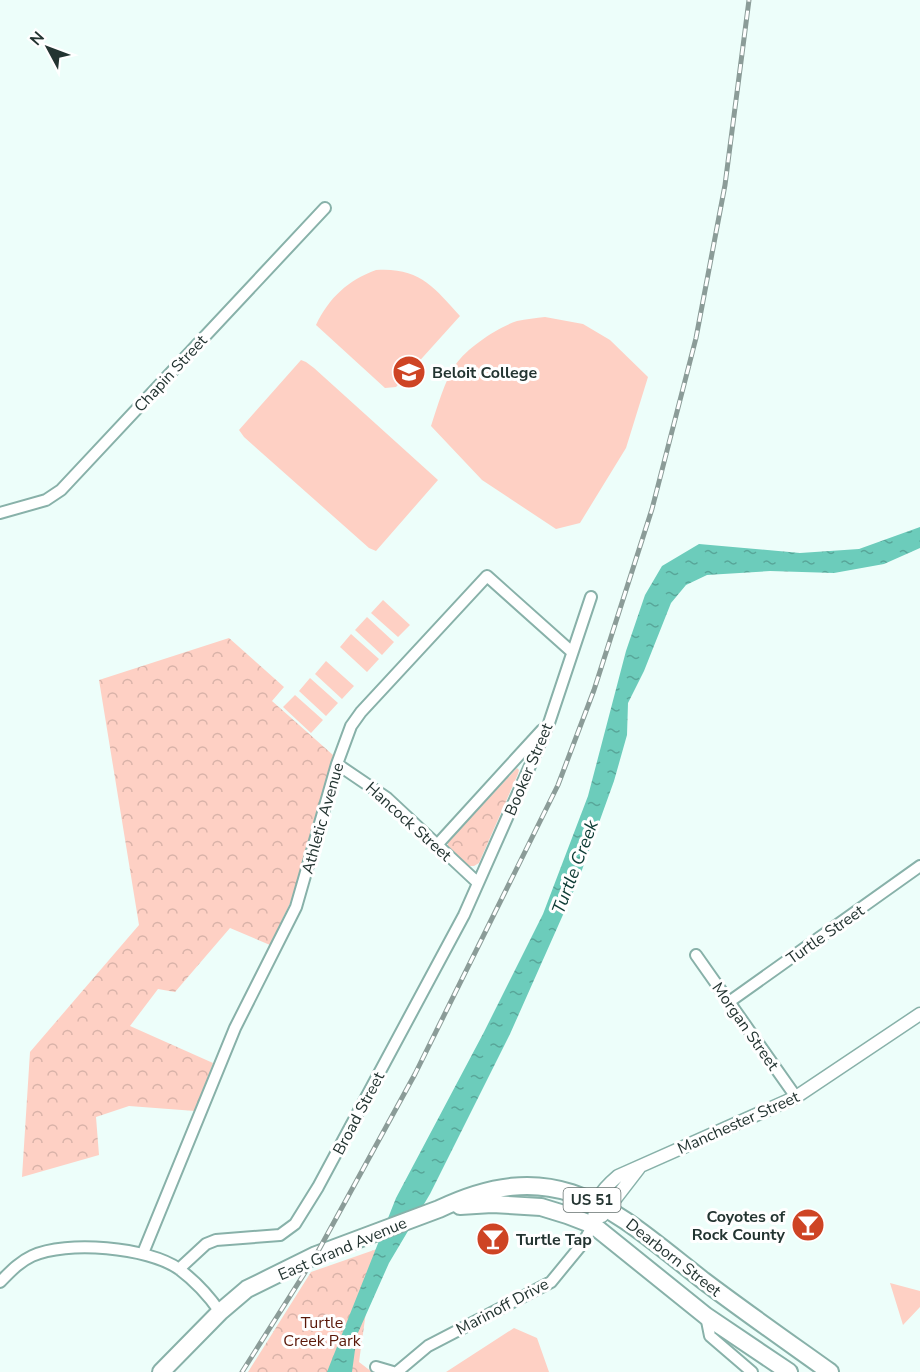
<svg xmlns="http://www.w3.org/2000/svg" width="920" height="1372" font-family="'Nunito Sans',sans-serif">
<defs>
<pattern id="park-crowns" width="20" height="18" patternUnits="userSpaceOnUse" patternTransform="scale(1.5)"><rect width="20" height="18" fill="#fed0c4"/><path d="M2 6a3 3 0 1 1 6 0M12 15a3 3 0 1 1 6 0" fill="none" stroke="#d9b3a9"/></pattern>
<pattern id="water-ripples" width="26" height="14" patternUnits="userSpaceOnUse" patternTransform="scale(1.5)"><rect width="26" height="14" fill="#6cccbb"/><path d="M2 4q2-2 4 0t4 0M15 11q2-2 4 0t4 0" fill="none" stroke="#58a699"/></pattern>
</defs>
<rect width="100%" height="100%" fill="#edfefa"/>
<path fill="#fed0c4" d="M376 270C419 267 434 287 460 316L396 387 385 388 316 325C329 298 348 280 376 270Z
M545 317 583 324 610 340 648 377 626 448 580 523 556 529 482 480 431 426C438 405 444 382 456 364 467 348 498 327 517 321 526 319 536 318 545 317Z
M301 360 306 362 314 368 438 480 376 551 369 548 244 437 239 430Z
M383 600 410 625 398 637 371 613Z
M367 617 394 642 382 655 355 630Z
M351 634 379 659 367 672 340 647Z
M326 661 354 686 342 699 315 674Z
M310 678 338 703 326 716 299 691Z
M295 695 323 720 311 733 283 707Z
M890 1283 920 1291V1307L903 1325Z
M514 1328 537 1338 549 1372H446Z"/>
<path fill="url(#park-crowns)" d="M229 638 284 687 272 701 333 755 292 899 270 945 230 928 175 992 158 989 130 1026 213 1063 195 1111 129 1106 96 1117 99 1155 22 1177 30 1052 139 925 99 680Z
M517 768 519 770 518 774 479 863 474 866H469L448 846V842Z
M377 1249 369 1290 359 1362 372 1372H248L311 1272Z"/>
<path fill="url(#water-ripples)" d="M920 527V548L884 564 834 573 770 571 707 575 686 585 671 603 644 671 628 703 627 735 614 781 578 881 510 1034 430 1194 389 1263 357 1335 352 1372H327L396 1198 484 1032 543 914 588 796 626 651 645 595 662 566 699 544 800 553 859 549Z"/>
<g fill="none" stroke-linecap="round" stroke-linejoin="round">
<g stroke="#88b1a9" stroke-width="14">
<path id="minor" d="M0 513 46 500 61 490 325 208
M337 764 387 798 478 883
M437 845 542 730
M696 955 796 1097
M729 1002 920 866
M143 1253 235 1028 296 907 337 764 351 726 361 712 487 576 572 652
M179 1269 206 1244 216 1240 280 1235 295 1224 318 1187 464 915 549 723 591 597
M0 1282C10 1272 19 1262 32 1256 66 1240 148 1247 179 1269 195 1281 209 1296 220 1312
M706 1316 710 1336 752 1372
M376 1367 393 1372
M397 1372 428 1346 551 1282 583 1243 593 1225"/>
</g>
<g stroke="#88b1a9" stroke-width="15">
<path id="tertiary" d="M602 1216 639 1168
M593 1225C596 1199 598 1193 618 1176L796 1097 920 1014"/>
</g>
<g stroke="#88b1a9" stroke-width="20">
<path id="primary" d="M460 1206 492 1204 541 1207 567 1215 593 1225 706 1316 789 1372
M161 1372 220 1312 247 1289 316 1255 439 1209C559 1152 613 1210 704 1281 745 1312 788 1342 830 1372"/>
</g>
<use href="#minor" stroke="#fff" stroke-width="10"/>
<use href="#tertiary" stroke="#fff" stroke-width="12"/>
<use href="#primary" stroke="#fff" stroke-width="16"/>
<g stroke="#8b9c98" stroke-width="5">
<path id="rail" d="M242 1372 316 1255 415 1074 558 785 594 690 652 509 696 338 725 185 749 0"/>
</g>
<use href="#rail" stroke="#fff" stroke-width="3" stroke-dasharray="9" stroke-linecap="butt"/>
</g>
<defs>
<g id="university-disc" transform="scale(1.725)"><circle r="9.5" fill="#ce4424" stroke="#fff"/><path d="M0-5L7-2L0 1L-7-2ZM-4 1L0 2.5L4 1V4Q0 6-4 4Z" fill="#fff"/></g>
<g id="bar-disc" transform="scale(1.725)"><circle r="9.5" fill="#ce4424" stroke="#fff"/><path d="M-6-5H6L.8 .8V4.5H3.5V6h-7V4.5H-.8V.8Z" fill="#fff"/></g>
</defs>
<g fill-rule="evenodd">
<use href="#university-disc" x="409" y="372"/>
<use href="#bar-disc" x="808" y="1225"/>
<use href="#bar-disc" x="493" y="1239"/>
</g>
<g text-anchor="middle" stroke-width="6" stroke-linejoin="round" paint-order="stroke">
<rect fill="#fff" stroke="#65716f" stroke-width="1.5" x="563.5" y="1188" width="57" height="24" rx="4.5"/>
<g font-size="15" font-weight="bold" fill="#233431">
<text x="592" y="1205">US 51</text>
</g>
<g font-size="16" font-weight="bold" fill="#233431" stroke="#fff" text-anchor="start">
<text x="432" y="378">Beloit College</text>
<text x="785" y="1222" text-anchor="end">Coyotes of<tspan x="785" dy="18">Rock County</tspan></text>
<text x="516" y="1245">Turtle Tap</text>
</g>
<g font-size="16" fill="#233431" stroke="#fff">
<text transform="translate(170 373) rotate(-47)" y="6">Chapin Street</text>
<text transform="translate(528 769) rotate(-67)" y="6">Booker Street</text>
<text transform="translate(322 818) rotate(-74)" y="6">Athletic Avenue</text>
<text transform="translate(409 821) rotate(42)" y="6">Hancock Street</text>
<text transform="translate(825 934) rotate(-35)" y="6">Turtle Street</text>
<text transform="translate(746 1026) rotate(55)" y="6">Morgan Street</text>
<text transform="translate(358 1113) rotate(-62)" y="6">Broad Street</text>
<text transform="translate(738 1122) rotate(-24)" y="6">Manchester Street</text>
<text transform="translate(342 1248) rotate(-23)" y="6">East Grand Avenue</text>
<text transform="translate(674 1257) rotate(38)" y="6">Dearborn Street</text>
<text transform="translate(502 1306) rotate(-28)" y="6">Marinoff Drive</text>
</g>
<g font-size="16" fill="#5a1809" stroke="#fff">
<text x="322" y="1328">Turtle<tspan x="322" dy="18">Creek Park</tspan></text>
</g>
<g font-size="18" font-style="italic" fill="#0d3b34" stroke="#fff">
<text transform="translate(575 867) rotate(-69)" y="6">Turtle Creek</text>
</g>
</g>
<g transform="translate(48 48) rotate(311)" stroke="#ffffff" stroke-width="4.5" paint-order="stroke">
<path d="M0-4.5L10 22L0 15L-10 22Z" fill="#233431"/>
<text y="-9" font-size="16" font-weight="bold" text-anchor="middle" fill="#233431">N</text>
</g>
</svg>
